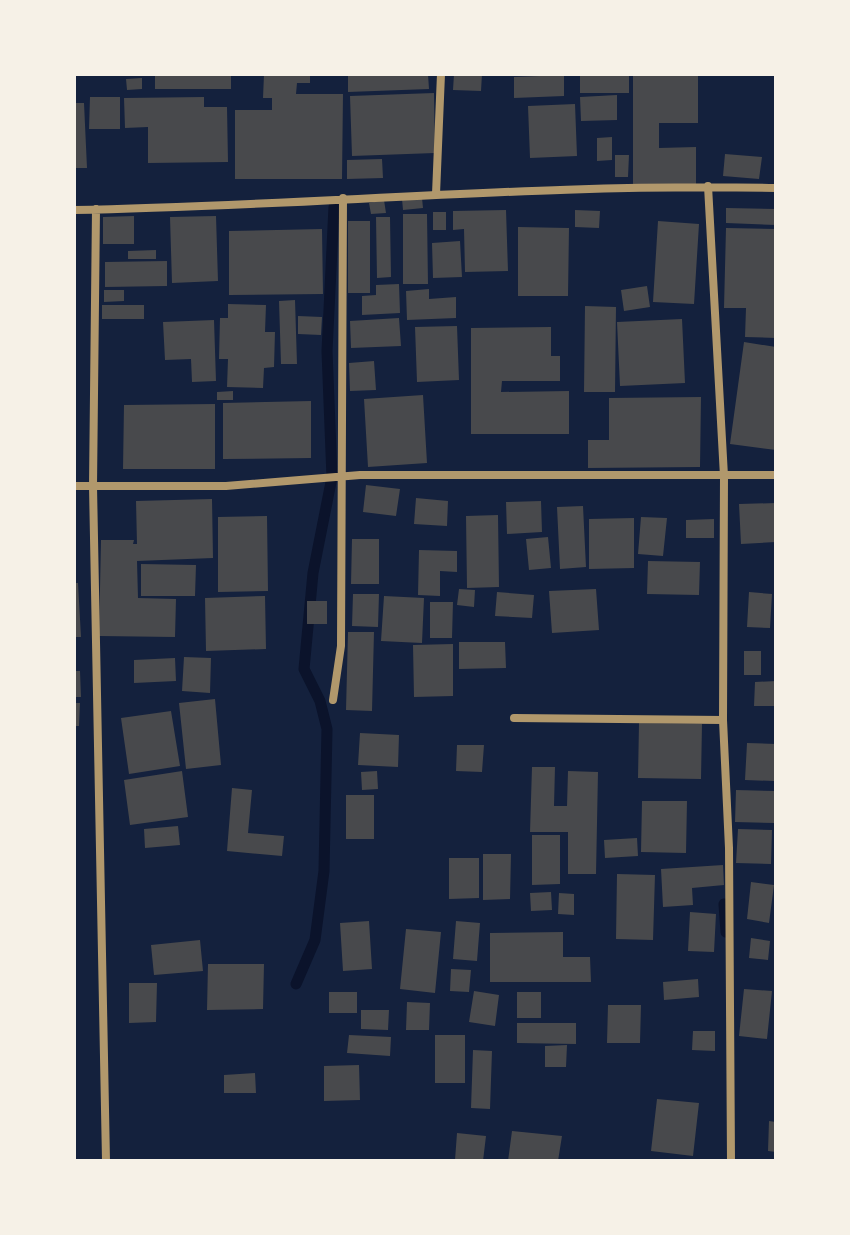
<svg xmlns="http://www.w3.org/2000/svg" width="850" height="1235" font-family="Georgia,serif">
<rect width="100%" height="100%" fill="#14213d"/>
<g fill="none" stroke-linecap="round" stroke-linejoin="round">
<path stroke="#0b132b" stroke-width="11" d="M724 904 726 932
M296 984 315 940 324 871 327 729 320 701 304 669 313 573 332 477 327 351 334 207"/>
</g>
<path fill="#48494c" d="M155 74H231V89H155Z
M264 74H310V83H297L296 94H343L342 179H235V110H272V98H263Z
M348 74H428L429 89 348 92Z
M454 74H482L481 91 453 90Z
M580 74H629V93H580Z
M564 75V96L514 98V77Z
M698 75V123H659V148L696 147V184L633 185V76Z
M142 78V89L127 90 126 79Z
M434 93 435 153 352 156 350 96Z
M617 95V120L581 121 580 97Z
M90 97H120V129H89Z
M204 97V107H227L228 162 148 163V127L125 128 124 98Z
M74 103H84L87 168H74Z
M575 104 577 156 530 158 528 106Z
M612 137V160L597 161V138Z
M725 154 762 157 759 179 723 176Z
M615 155H629L628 177H615Z
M382 159 383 178 347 179V160Z
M422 198 423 208 403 210 402 199Z
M384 200 386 213 371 214 369 203Z
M726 208 776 209V225L726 223Z
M506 210 508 271 465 272 464 229 453 230V211Z
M575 210 600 211 599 228 575 227Z
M433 212H446V230H433Z
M403 214H427L428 284H403Z
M134 216V244H103V217Z
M216 216 218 281 172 283 170 217Z
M376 217H390L391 277 377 278Z
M348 221H370V293H348Z
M658 221 699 224 694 304 653 302Z
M518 227 569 228 568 296H518Z
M726 228 776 229V338L745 337 746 308H724Z
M322 229 323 294 229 295V231Z
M460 241 462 277 433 278 432 243Z
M156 250V259H128V251Z
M167 261V286L105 287V262Z
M399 284 400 313 362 315V296L376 295V285Z
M647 286 650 307 624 311 621 290Z
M429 289V299L456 297V318L407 320 406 291Z
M104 290H124V301L104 302Z
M295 300 297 364H281L279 301Z
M228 304 266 305 265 332H275L274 367 264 368 263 388 227 387 228 359H219L220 318H228Z
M102 305H144V319H102Z
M585 306 616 307 615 392H584Z
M298 316 322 317 321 335 298 334Z
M399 318 401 346 351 348 350 321Z
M682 319 685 383 620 386 617 322Z
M214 320 216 381 192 382 191 359 165 360 163 322Z
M457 326 459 380 417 382 415 327Z
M551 327V356H560V381H502L501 392 569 391V434H471V328Z
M744 342 776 347V450L730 444Z
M374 361 376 390 350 391 349 363Z
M233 391V400H217V392Z
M423 395 427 463 368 467 364 399Z
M701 397 700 467 588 468V440H609V398Z
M311 401V458L223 459V403Z
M215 404V469H123L124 405Z
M366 485 400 489 396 516 363 512Z
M416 498 448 501 447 526 414 524Z
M212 499 213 558 137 561 138 598 176 599 175 637 99 636 101 540H134L133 544H137L136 501Z
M541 501 542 532 507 534 506 502Z
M776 503V542L741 544 739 504Z
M583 506 586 567 560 569 557 507Z
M498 515 499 587 467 588 466 516Z
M267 516 268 591 218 592V517Z
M641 517 667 518 663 556 638 554Z
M634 518V568L589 569V519Z
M714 519V538H686V520Z
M548 537 551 568 529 570 526 539Z
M352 539H379V584H351Z
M419 550 457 551V572L440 571V596L418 595Z
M648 561 700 562 699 595 647 594Z
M141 564 196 565 195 596H141Z
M74 583H78L81 637H74Z
M459 589 475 590 474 607 457 605Z
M596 589 599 630 552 633 549 591Z
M497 592 534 595 532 618 495 616Z
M749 592 772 594 770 628 747 627Z
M353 594H379L378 627 352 626Z
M265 596 266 649 206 651 205 598Z
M384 596 424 598 422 643 381 641Z
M307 601H327V624H307Z
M430 602H453L452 638H430Z
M348 632H374L372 711 346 710Z
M459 642H505L506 668 459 669Z
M453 644V696L414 697 413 645Z
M744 651H761V675H744Z
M184 657 211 658 210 693 182 691Z
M175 658 176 681 134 683V660Z
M74 671H80L81 697H74Z
M776 681V706H754L755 682Z
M215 699 221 765 186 769 179 703Z
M74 703H80L79 726H74Z
M171 711 180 766 129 774 121 718Z
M639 723 702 724 701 779 638 778Z
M360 733 399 735 398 767 358 765Z
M747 743 776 744 774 781 745 780Z
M457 745H484L482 772 456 771Z
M532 767H555L554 806H567L568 771 598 772 596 874H568V832H530Z
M182 771 188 817 130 825 124 780Z
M377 771 378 789 362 790 361 772Z
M232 788 252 790 248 833 284 836 282 856 227 851Z
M736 790 776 791 775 823 735 822Z
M346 795H374V839H346Z
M642 801H687L686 853 641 852Z
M178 826 180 845 145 848 144 829Z
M738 829 772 830 771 864 736 863Z
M532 835H560V884L532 885Z
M637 838 638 856 605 858 604 840Z
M483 854H511L510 899 483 900Z
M449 858H479V898L449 899Z
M723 865 724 885 692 888 693 905 663 907 661 869Z
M617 874 655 875 653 940 616 939Z
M751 882 774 885 769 923 747 919Z
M551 892 552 910 531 911 530 893Z
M559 893 574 894V915L558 914Z
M690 912 716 914 714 952 688 951Z
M369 921 372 969 343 971 340 923Z
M456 921 480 923 477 961 453 959Z
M406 929 441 932 435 993 400 989Z
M563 932V957H590L591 982H490V933Z
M751 938 770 941 768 960 749 958Z
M200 940 203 971 154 975 151 945Z
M208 964H264L263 1009 207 1010Z
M451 969 471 970 469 992 450 991Z
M698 979 699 997 664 1000 663 982Z
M129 983H157L156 1022 129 1023Z
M744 989 772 991 767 1039 739 1036Z
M474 991 499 995 495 1026 469 1022Z
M329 992H357V1013H329Z
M517 992H541V1018H517Z
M407 1002 430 1003 429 1030H406Z
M608 1005H641L640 1043H607Z
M361 1010H389L388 1030 361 1029Z
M517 1023H576V1044L517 1043Z
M693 1031H715V1051L692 1050Z
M349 1035 391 1037 390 1056 347 1053Z
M435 1035H465V1083H435Z
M567 1045 566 1067H545V1046Z
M473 1050 492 1051 490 1109 471 1108Z
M359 1065 360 1100 324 1101V1066Z
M255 1073 256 1093H224V1075Z
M657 1099 699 1103 693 1156 651 1151Z
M769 1121 776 1122V1152L768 1151Z
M512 1131 562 1136 558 1161H508Z
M457 1133 486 1136 483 1161 455 1160Z"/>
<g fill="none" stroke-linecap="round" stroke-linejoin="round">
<path stroke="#b1986c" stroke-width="8" d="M708 186 724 476 723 720 729 848 731 1161
M436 194 441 74
M96 209 93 486 106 1161
M74 210C308 206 542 183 776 188
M74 486H226L360 475H776
M333 700 341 646 343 198
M514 718 723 720"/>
</g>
<rect width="850" height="1235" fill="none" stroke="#f6f1e7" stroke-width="152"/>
</svg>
